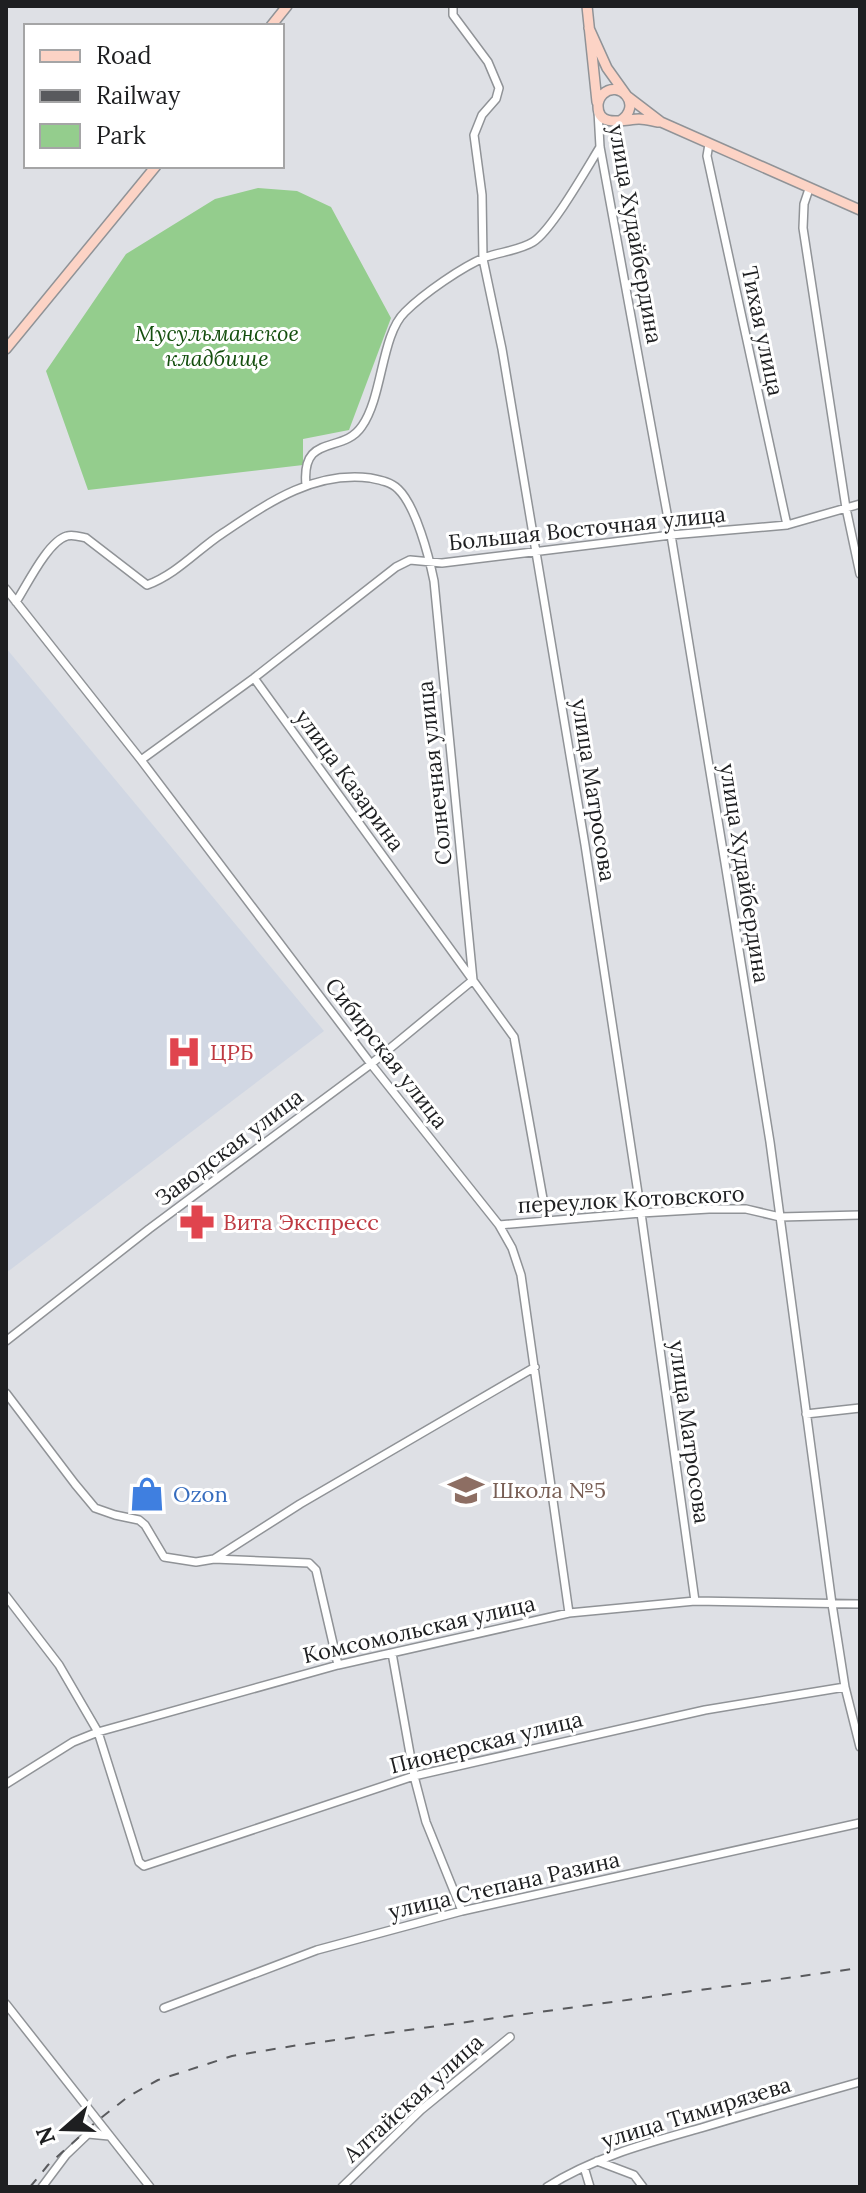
<svg xmlns="http://www.w3.org/2000/svg" width="866" height="2193" font-family="Lora,serif">
<rect width="100%" height="100%" fill="#dee0e5"/>
<path fill="#d1d7e3" d="M6 648 324 1031 6 1273Z"/>
<path fill="#94cd8d" d="M258 188 297 191 331 207 391 318 349 430 303 439V465L88 490 46 371 126 254 215 199Z"/>
<g fill="none" stroke-linecap="round" stroke-linejoin="round">
<g stroke="#909397" stroke-width="10">
<path id="street" d="M453 6V15L488 62 499 88 496 99 482 115 474 135 482 195 483 259 502 349 585 845 641 1213 695 1601
M598 111 600 147 671 535 725 863 770 1142 832 1604 845 1687 860 1747
M709 144 707 156 787 525
M809 189 804 204 803 228 846 508 860 574
M306 485C301 432 343 455 362 426 383 396 381 335 405 312 423 294 463 266 486 257 501 252 520 250 533 242 552 230 587 168 600 147
M6 589 141 760 371 1064 499 1225 512 1248 521 1275 569 1613
M16 602C27 585 48 541 67 536 73 534 81 537 86 538L147 585C177 574 197 550 223 533 268 503 313 471 370 478 380 480 391 482 398 489 416 506 429 557 434 581L473 980
M254 678 514 1037 547 1221
M141 760 254 678 396 567 410 560 442 563 671 535 787 525 860 504
M499 1225 641 1213 709 1209H746L780 1217 860 1215
M6 1341 149 1229 371 1064 473 980
M6 1393 75 1484 95 1508 115 1515 139 1520 145 1525 164 1557 196 1562 214 1559 300 1504 535 1367
M806 1414 860 1408
M214 1559 309 1563 316 1570 338 1665
M6 1596 59 1665 98 1732 139 1862 144 1866 414 1776 705 1710 845 1687
M392 1653 414 1776 426 1822 462 1911
M6 1784 73 1742 98 1732 338 1665 569 1613 695 1601 860 1604
M6 2004 150 2187
M164 2008 317 1950 462 1911 860 1823
M597 2161 634 2175 643 2187
M584 2167 590 2187
M42 2187 66 2155 88 2134 109 2136
M342 2187 421 2110 510 2037
M547 2187C594 2157 648 2143 701 2128 754 2112 807 2097 860 2082"/>
</g>
<g stroke="#909397" stroke-width="12">
<path id="secondary" d="M587 6 597 102
M271 26 287 6
M589 28 607 68 627 96 661 122 860 210
M620 121C644 105 619 79 603 94 600 97 598 102 598 106 598 129 626 119 639 119 646 119 652 121 658 122
M6 349 156 166"/>
</g>
<use href="#street" stroke="#fff" stroke-width="7"/>
<use href="#secondary" stroke="#fcd3c5" stroke-width="9"/>
<path stroke="#595a5d" stroke-width="2" stroke-dasharray="10 10" stroke-linecap="butt" d="M30 2187 48 2165 97 2121 129 2096 158 2080 232 2056 299 2045 860 1968"/>
</g>
<defs>
<g id="hospital-bare" transform="scale(2.76)"><path d="M-5-5h3v3.5h4V-5h3V5h-3V1.5h-4V5h-3Z" fill="#e0444e" stroke="#fff" stroke-width="2.5" paint-order="stroke"/></g>
<g id="pharmacy-bare" transform="scale(2.76)"><path d="M-2-6h4v4h4v4h-4v4h-4v-4h-4v-4h4Z" fill="#e0444e" stroke="#fff" stroke-width="2.5" paint-order="stroke"/></g>
<g id="school-bare" transform="scale(2.76)"><path d="M0-5L7-2L0 1L-7-2ZM-4 1L0 2.5L4 1V4Q0 6-4 4Z" fill="#8d6e63" stroke="#fff" stroke-width="2.5" paint-order="stroke"/></g>
<g id="shop-bare" transform="scale(2.76)"><path d="M-5-2.5h2.3a2.7 3.5 0 0 1 5.4 0H5L5.5 6h-11ZM-1.5-2.5h3a1.5 2.3 0 0 0-3 0Z" fill="#3f7fe0" stroke="#fff" stroke-width="2.5" paint-order="stroke"/></g>
</defs>
<g fill-rule="evenodd">
<use href="#hospital-bare" x="184" y="1052"/>
<use href="#pharmacy-bare" x="197" y="1222"/>
<use href="#school-bare" x="466" y="1490"/>
<use href="#shop-bare" x="147" y="1494"/>
</g>
<g text-anchor="middle" stroke-width="6" stroke-linejoin="round" paint-order="stroke">
<g font-size="22" fill="#1e1f21" stroke="#fff">
<text transform="translate(636 234) rotate(80)" y="8">улица Худайбердина</text>
<text transform="translate(763 331) rotate(78)" y="8">Тихая улица</text>
<text transform="translate(587 528) rotate(-6)" y="8">Большая Восточная улица</text>
<text transform="translate(434 773) rotate(-96)" y="8">Солнечная улица</text>
<text transform="translate(350 780) rotate(54)" y="8">улица Казарина</text>
<text transform="translate(594 790) rotate(81)" y="8">улица Матросова</text>
<text transform="translate(745 873) rotate(81)" y="8">улица Худайбердина</text>
<text transform="translate(387 1053) rotate(52)" y="8">Сибирская улица</text>
<text transform="translate(229 1147) rotate(-37)" y="8">Заводская улица</text>
<text transform="translate(631 1199) rotate(-3)" y="8">переулок Котовского</text>
<text transform="translate(690 1432) rotate(82)" y="8">улица Матросова</text>
<text transform="translate(419 1629) rotate(-13)" y="8">Комсомольская улица</text>
<text transform="translate(486 1742) rotate(-14)" y="8">Пионерская улица</text>
<text transform="translate(504 1885) rotate(-13)" y="8">улица Степана Разина</text>
<text transform="translate(413 2098) rotate(-42)" y="8">Алтайская улица</text>
<text transform="translate(696 2112) rotate(-17)" y="8">улица Тимирязева</text>
</g>
<g font-size="22" font-style="italic" fill="#144f0e" stroke="#fff">
<text x="217" y="341">Мусульманское<tspan x="217" dy="25">кладбище</tspan></text>
</g>
<g font-size="22" fill="#be3a42" stroke="#fff" text-anchor="start">
<text x="210" y="1060">ЦРБ</text>
<text x="223" y="1230">Вита Экспресс</text>
</g>
<g font-size="22" fill="#785e54" stroke="#fff" text-anchor="start">
<text x="492" y="1498">Школа №5</text>
</g>
<g font-size="22" fill="#366cbe" stroke="#fff" text-anchor="start">
<text x="173" y="1502">Ozon</text>
</g>
</g>
<rect width="866" height="2193" fill="none" stroke="#1e1f21" stroke-width="16"/>
<rect x="24" y="24" width="260" height="144" fill="#ffffff" stroke="#a5a5a6" stroke-width="2"/>
<rect x="40" y="50" width="40" height="12" fill="#fcd3c5" stroke="#a5a5a6" stroke-width="2"/>
<text x="96" y="64" font-size="24" fill="#1e1f21">Road</text>
<rect x="40" y="90" width="40" height="12" fill="#595a5d" stroke="#a5a5a6" stroke-width="2"/>
<text x="96" y="104" font-size="24" fill="#1e1f21">Railway</text>
<rect x="40" y="124" width="40" height="24" fill="#94cd8d" stroke="#a5a5a6" stroke-width="2"/>
<text x="96" y="144" font-size="24" fill="#1e1f21">Park</text>
<g transform="translate(64 2129) rotate(250)" stroke="#ffffff" stroke-width="6" paint-order="stroke">
<path d="M0-6L14 30L0 20L-14 30Z" fill="#1e1f21"/>
<text y="-12" font-size="22" font-weight="bold" text-anchor="middle" fill="#1e1f21">N</text>
</g>
</svg>
